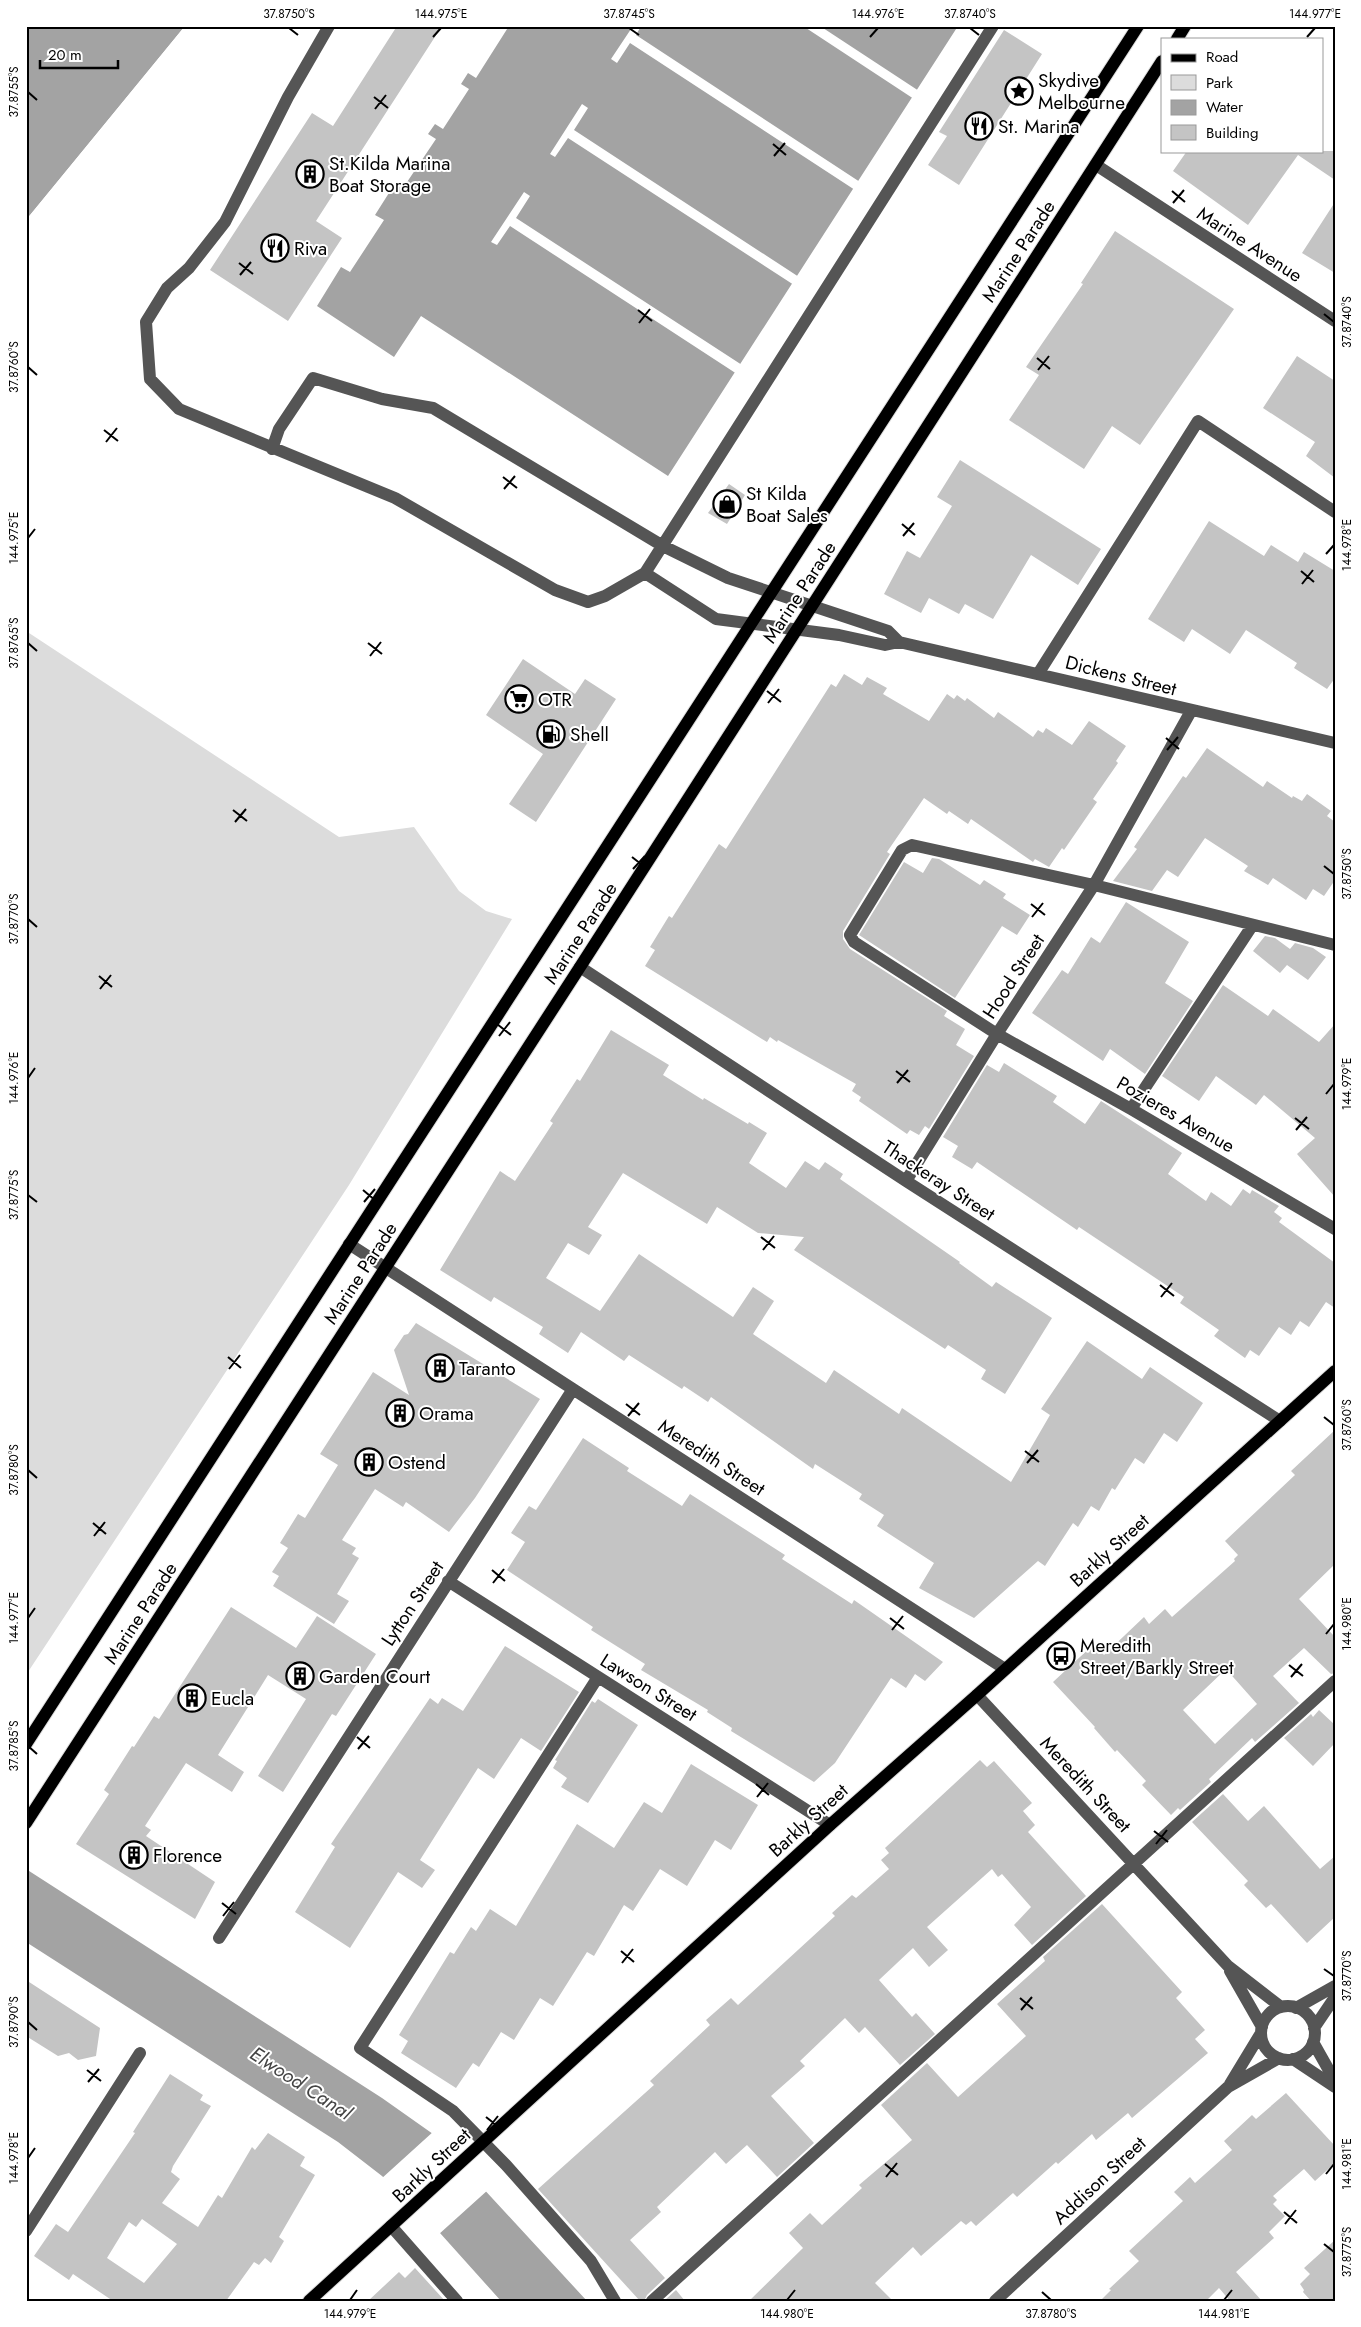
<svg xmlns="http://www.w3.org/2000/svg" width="1361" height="2327" font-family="Jost,sans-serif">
<rect width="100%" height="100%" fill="#fff"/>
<path fill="#dcdcdc" d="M26 631 339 837 414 827 459 891 486 911 512 919 349 1185 26 1675Z"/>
<path fill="#a3a3a3" d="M26 26H185L26 220Z
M509 26H958L668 476 421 316 394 357 317 306 341 267 350 272 384 220 375 215 394 185 403 188 436 139 428 134 435 124 443 129 469 89 461 84 468 73 476 78Z
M26 1869 382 2098 433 2134 587 2301H501L440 2233 382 2176 338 2142 26 1942Z"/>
<path fill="#fff" d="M185 26 187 28 26 222V220Z
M633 26H641L636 35 860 182 855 190 630 43 617 63 611 59Z
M803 26H820L919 91 914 99Z
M582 104 588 108 574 130 799 277 794 285 568 138 555 157 550 154Z
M524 192 530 196 516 218 742 365 737 374 510 226 497 245 491 242Z
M434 2131 489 2189 438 2235 381 2179Z"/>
<path fill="#c4c4c4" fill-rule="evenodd" d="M397 26H442L316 221 342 238 288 321 210 270 312 113 333 126Z
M1004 30 1042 54 959 185 928 165 947 136 939 132Z
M1187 151H1335V180L1298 155 1248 225 1173 171Z
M1335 202V273L1302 253Z
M1115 231 1234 309 1140 445 1112 426 1084 469 1009 420 1039 375 1026 367 1083 284 1081 283Z
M1297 356 1335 381V478L1306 456 1315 442 1263 408Z
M960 460 1101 549 1078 585 1031 555 993 619 965 604 959 614 929 598 921 613 884 594 907 551 920 558 952 506 937 497Z
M729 484 745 495 727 524 708 513Z
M1209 521 1264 556 1271 545 1298 562 1304 552 1335 571V678L1327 689 1294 668 1297 663 1246 630 1230 654 1192 629 1184 642 1148 619Z
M523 659 575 694 585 679 616 699 536 822 509 804 543 754 486 715Z
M844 674 862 685 867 677 887 688 883 694 929 721 947 694 954 699 957 695 965 701 967 698 994 718 998 712 1033 737 1038 730 1043 733 1046 728 1072 745 1089 721 1126 746 1116 761 1118 763 1093 799 1097 802 1064 850 1062 848 1049 867 1035 859 1033 862 971 819 968 824 949 811 947 814 924 798 887 852 890 854 843 931V939L850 949 947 1011 944 1016 965 1029 956 1045 974 1056 929 1129 925 1126 919 1135 910 1130 907 1134 859 1101 861 1097 852 1091 856 1084 778 1040 777 1042 770 1037 767 1042 645 966 655 950 650 947 669 916 672 918 719 844 726 849 831 684 836 687Z
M1207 748 1263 787 1267 781 1292 798 1293 796 1302 801 1307 794 1331 811 1327 816 1335 822V880L1324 896 1313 889 1306 900 1273 878 1268 885 1244 871 1248 866 1205 838 1178 877 1167 870 1152 891 1113 881 1137 849 1134 847 1183 776 1186 778Z
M932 858 939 859 980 885 984 880 1006 894 1003 898 1030 915 1017 935 1002 926 955 998 859 935 904 862 923 873Z
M1126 902 1189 942 1165 983 1193 1001 1145 1074 1110 1049 1103 1061 1032 1013 1062 970 1068 974 1091 937 1100 943Z
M1265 936 1275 938 1290 949 1295 943 1313 948 1326 957 1308 980 1287 965 1280 973 1253 951Z
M1223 985 1268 1016 1273 1009 1319 1042 1335 1024V1197L1297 1154 1315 1138 1264 1095 1256 1105 1216 1076 1199 1101 1162 1076Z
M611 1030 669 1065 663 1075 703 1100 704 1098 748 1124 749 1122 767 1133 749 1163 786 1188 805 1161 819 1170 825 1162 843 1174 840 1179 960 1262 959 1263 992 1287 996 1282 1052 1318 1005 1394 981 1379 986 1370 948 1345 945 1349 794 1250 804 1237 758 1233 717 1207 707 1224 623 1173 588 1227 602 1235 589 1255 568 1243 546 1278 600 1311 639 1254 733 1317 753 1287 774 1301 753 1334 826 1383 834 1370 899 1414 902 1408 1011 1482 1050 1415 1041 1409 1087 1341 1142 1379 1150 1367 1203 1403 1177 1442 1164 1433 1144 1464 1135 1458 1115 1490 1112 1488 1099 1511 1091 1506 1078 1527 1073 1523 1045 1566 1038 1561 974 1618 919 1588 934 1563 877 1526 884 1515 859 1499 862 1494 815 1464 813 1469 711 1397 708 1402 684 1386 682 1389 629 1355 624 1361 581 1332 568 1353 539 1334 543 1327 494 1297 491 1302 440 1270 500 1171 515 1181 553 1123 550 1121 577 1079 580 1081Z
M1004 1063 1057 1096 1053 1102 1085 1124 1101 1101 1182 1153 1168 1174 1206 1201 1211 1192 1231 1206 1243 1189 1250 1194 1252 1190 1279 1206 1274 1212 1282 1218 1279 1222 1335 1263V1308L1326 1302 1309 1327 1300 1321 1291 1335 1279 1327 1259 1356 1250 1350 1245 1358 1214 1336 1219 1330 1180 1303 1184 1297 1079 1227 1077 1230 977 1162 972 1169 952 1157 958 1146 943 1137 987 1065 999 1072Z
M416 1323 540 1399 475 1498 449 1532 406 1502 403 1507 375 1489 342 1540 356 1548 352 1554 359 1558 337 1594 349 1601 334 1624 273 1586 279 1576 272 1572 288 1548 280 1543 298 1514 305 1518 338 1465 320 1454 373 1372 409 1395 394 1350 404 1335 408 1334Z
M1335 1430V1564L1299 1599 1335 1637V1673L1331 1674 1304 1648 1273 1676 1299 1703 1255 1742 1252 1738 1209 1779 1211 1782 1180 1810 1178 1808 1171 1815 1142 1785 1146 1781 1117 1750 1115 1752 1094 1728 1095 1727 1053 1682 1094 1644 1104 1655 1144 1617 1149 1624 1165 1609 1172 1617 1235 1561 1234 1559 1238 1555 1225 1541 1295 1475 1291 1471ZM1226 1669 1257 1704 1215 1744 1183 1710Z
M583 1438 629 1468 627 1471 682 1506 690 1494 785 1555 782 1559 852 1604 854 1600 943 1662 925 1681 915 1674 906 1688 891 1678 835 1763 814 1782 731 1731 732 1728 707 1712 708 1710 641 1670 645 1664 591 1630 593 1627 507 1570 525 1542 511 1533 529 1506 536 1510Z
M231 1607 296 1648 317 1616 376 1654 336 1716 332 1714 283 1792 258 1776 306 1699 268 1675 218 1755 244 1772 232 1792 186 1763 145 1826 151 1830 146 1836 215 1882 195 1919 76 1844 109 1794 104 1790 132 1746 134 1747 154 1716 159 1719Z
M505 1646 579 1692 541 1751 521 1738 494 1779 478 1768 420 1860 435 1870 422 1888 398 1872 350 1948 295 1912 335 1847 331 1844 430 1698 438 1704 442 1698 463 1711Z
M598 1699 638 1725 588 1803 561 1787 567 1778 553 1768 557 1761 555 1760 592 1701 595 1703Z
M1319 1710 1335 1725V1743L1313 1766 1284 1738 1311 1714 1313 1717Z
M980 1760 987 1767 994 1761 1032 1803 1023 1811 1035 1825 1028 1832 1086 1896 1032 1945 1014 1925 1031 1907 1002 1874 998 1877 992 1869 927 1927 948 1950 929 1967 913 1948 879 1980 912 2017 916 2013 935 2034 900 2065 865 2027 859 2033 845 2018 800 2061 805 2066 771 2096 814 2143 777 2177 747 2145 726 2164 715 2152 657 2207 661 2212 630 2240 665 2278 647 2295 644 2301H640L538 2189 654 2085 650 2081 710 2025 706 2020 731 1998 738 2005 835 1916 832 1913 852 1895 856 1898 889 1869 881 1860 889 1853 885 1848Z
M691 1764 758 1805 731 1850 715 1840 687 1886 660 1869 633 1911 624 1905 594 1956 587 1952 553 2006 540 1998 514 2040 501 2032 479 2067 473 2063 456 2088 401 2053 408 2041 399 2035 450 1952 454 1954 471 1927 476 1931 490 1909 516 1926 577 1824 614 1848 644 1802 662 1813Z
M1223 1794 1248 1821 1264 1806 1320 1869 1335 1856V1917L1307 1943 1271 1904 1266 1908 1244 1885 1248 1881 1192 1822Z
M1102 1904 1182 1992 1176 1998 1205 2030 1195 2039 1208 2053 1132 2118 1128 2113 1096 2140 1092 2134 1058 2164 1056 2162 1017 2197 1013 2193 976 2226 971 2221 966 2225 961 2221 921 2256 913 2247 875 2283 893 2301H749L803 2248 789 2233 810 2213 822 2225 862 2188 859 2185 912 2140 881 2105 927 2063 958 2097 1026 2036 997 2004 1045 1961 1043 1957Z
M26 1980 100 2028 96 2056 78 2060 69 2053 58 2056 26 2036Z
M170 2074 203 2095 200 2100 211 2106 173 2166 171 2172 180 2179 162 2203 198 2227 218 2195 222 2198 252 2147 255 2150 268 2133 305 2157 300 2166 315 2175 279 2237 284 2241 271 2263 265 2258 259 2265 254 2262 226 2301H113L73 2274 69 2280 34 2256 56 2224 68 2232 135 2133 133 2132ZM142 2219 177 2244 144 2283 107 2258 129 2222 136 2227Z
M1286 2093 1335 2146V2163L1315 2181 1304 2169 1273 2196 1277 2200 1273 2204 1285 2216 1269 2232 1274 2238 1236 2272 1262 2301H1230L1219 2288 1206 2301H1100L1111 2290 1109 2289 1139 2261 1129 2251 1183 2201 1174 2192 1190 2177 1195 2183 1232 2150 1224 2141 1252 2115 1256 2119Z
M1335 2240V2301H1311L1303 2292 1304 2290 1300 2284 1310 2274 1304 2268Z
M415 2268 445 2301H368L399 2272 405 2278Z
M676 2290 685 2301H664Z"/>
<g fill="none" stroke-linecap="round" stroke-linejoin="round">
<g stroke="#dbdbdb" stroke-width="14">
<path id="major" d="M1177 39 1185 26
M26 1744 1138 26
M26 1823 580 967 1162 61
M309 2301 830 1825 977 1695 1335 1371"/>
</g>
<path stroke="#555" stroke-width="12" d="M329 26 288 97 225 222 189 268 167 288 146 322 150 379 179 409 395 498 555 590 588 602 605 596 645 573 993 26
M1096 165 1335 321
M272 449 279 429 313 378 382 399 433 408 663 546 728 578 888 631 899 642
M645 573 716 619 839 635 885 645 899 642 1335 743
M1038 674 1198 421 1335 512
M1335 945 1094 885 912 845 902 850 850 935 854 942 997 1034 1131 1109 1335 1229
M580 967 906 1181 1280 1421
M1131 1109 1252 926
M906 1181 997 1034 1094 885 1191 711
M349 1244 1005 1669
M448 1581 830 1825
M598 1677 360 2048 453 2111 506 2165 591 2261 615 2301
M977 1695 1228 1966 1281 2007
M219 1938 573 1389
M1230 1971 1262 2027
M1261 2033a27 27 0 1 1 54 0a27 27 0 1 1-54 0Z
M1296 2008 1335 1986
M1314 2028 1335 1997
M1313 2042 1335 2081
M1293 2059 1335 2087
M1230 2084 1261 2033
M391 2226 457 2301
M26 2231 140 2053
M652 2301 1335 1681
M995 2301 1228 2087 1279 2058"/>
<use href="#major" stroke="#000" stroke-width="12"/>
</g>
<path fill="none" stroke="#000" stroke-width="2" d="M289 28 298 35M629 28 639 35M970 28 979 35M433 37 441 28M870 37 878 28M1307 37 1315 28M28 92 37 100M374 97 388 108M375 109 386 95M773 144 786 155M774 156 785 143M1172 191 1185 202M1173 203 1184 190M239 263 253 274M240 275 251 262M638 310 652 321M1324 314 1334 322M639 323 650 309M1037 358 1050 369M28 367 37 375M1038 370 1049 356M104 430 118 441M106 442 117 428M503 477 517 488M504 489 515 476M902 524 915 535M903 536 914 523M28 538 35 529M1326 554 1334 545M1301 571 1314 582M1302 584 1313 570M28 643 37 651M368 643 382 654M370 656 381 642M767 691 781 702M768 703 779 689M1166 738 1179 749M1167 750 1178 737M233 810 247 821M235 822 246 809M632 857 646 868M1324 866 1334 874M633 869 645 856M1031 904 1045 915M1032 917 1043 903M28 919 37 927M99 976 112 987M100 989 111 975M497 1024 511 1035M499 1036 510 1022M896 1071 910 1082M28 1078 35 1068M897 1083 908 1070M1326 1094 1334 1084M1295 1118 1309 1129M1296 1130 1307 1117M363 1190 376 1201M28 1195 37 1202M364 1202 375 1189M761 1237 775 1248M763 1250 774 1236M1160 1285 1174 1296M1161 1297 1172 1283M228 1357 241 1368M229 1369 240 1355M626 1404 640 1415M628 1416 639 1403M1324 1417 1334 1425M1025 1451 1039 1462M1027 1463 1038 1450M28 1470 37 1478M93 1523 106 1534M94 1536 105 1522M492 1570 505 1581M493 1583 504 1569M28 1618 35 1608M890 1618 904 1629M892 1630 903 1616M1326 1634 1334 1624M1289 1665 1303 1676M1291 1677 1302 1664M357 1737 370 1748M28 1746 37 1754M358 1749 369 1736M756 1784 769 1795M757 1797 768 1783M1154 1831 1168 1842M1156 1844 1167 1830M222 1903 236 1914M223 1916 234 1902M621 1951 634 1962M622 1963 633 1949M1324 1969 1334 1976M1020 1998 1033 2009M1021 2010 1032 1997M28 2022 37 2030M87 2070 101 2081M88 2082 99 2069M486 2117 500 2128M487 2130 498 2116M28 2158 35 2148M885 2164 898 2175M1326 2174 1334 2164M886 2177 897 2163M1284 2212 1297 2223M1285 2224 1296 2210M1324 2244 1334 2252M1042 2292 1051 2300M350 2300 357 2290M787 2300 795 2290M1224 2300 1232 2290"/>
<defs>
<g id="sight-ring" transform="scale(1.4375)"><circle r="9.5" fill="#fff" stroke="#000" stroke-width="1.5"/><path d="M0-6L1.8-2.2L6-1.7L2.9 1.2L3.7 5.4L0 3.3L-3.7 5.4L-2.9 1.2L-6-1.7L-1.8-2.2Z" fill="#000"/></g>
<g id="restaurant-ring" transform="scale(1.4375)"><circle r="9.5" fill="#fff" stroke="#000" stroke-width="1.5"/><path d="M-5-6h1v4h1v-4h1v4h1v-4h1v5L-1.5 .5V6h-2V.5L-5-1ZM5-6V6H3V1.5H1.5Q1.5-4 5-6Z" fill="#000"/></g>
<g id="building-ring" transform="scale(1.4375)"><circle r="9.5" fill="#fff" stroke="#000" stroke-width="1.5"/><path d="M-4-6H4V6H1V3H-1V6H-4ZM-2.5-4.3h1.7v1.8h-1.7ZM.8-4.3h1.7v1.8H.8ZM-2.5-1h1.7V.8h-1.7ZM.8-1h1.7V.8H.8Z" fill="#000"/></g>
<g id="shop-ring" transform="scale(1.4375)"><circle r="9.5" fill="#fff" stroke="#000" stroke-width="1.5"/><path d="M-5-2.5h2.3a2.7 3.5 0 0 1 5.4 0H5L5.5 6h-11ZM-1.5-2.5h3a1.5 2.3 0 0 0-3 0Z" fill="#000"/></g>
<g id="supermarket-ring" transform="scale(1.4375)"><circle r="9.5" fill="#fff" stroke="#000" stroke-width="1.5"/><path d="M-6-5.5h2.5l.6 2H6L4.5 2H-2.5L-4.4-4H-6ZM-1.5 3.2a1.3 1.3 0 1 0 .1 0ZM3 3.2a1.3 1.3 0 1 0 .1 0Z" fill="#000"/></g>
<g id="fuel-ring" transform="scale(1.4375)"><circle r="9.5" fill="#fff" stroke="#000" stroke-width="1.5"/><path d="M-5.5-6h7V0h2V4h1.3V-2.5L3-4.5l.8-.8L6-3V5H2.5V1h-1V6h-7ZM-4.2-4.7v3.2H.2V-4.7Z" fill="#000"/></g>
<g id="bus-ring" transform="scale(1.4375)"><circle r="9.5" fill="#fff" stroke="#000" stroke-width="1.5"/><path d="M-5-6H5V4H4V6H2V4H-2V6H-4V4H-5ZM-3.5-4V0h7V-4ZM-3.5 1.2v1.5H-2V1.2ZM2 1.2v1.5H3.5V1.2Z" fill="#000"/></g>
</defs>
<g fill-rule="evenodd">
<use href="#sight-ring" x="1019" y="91"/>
<use href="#restaurant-ring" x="979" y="126"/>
<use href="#building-ring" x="310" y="174"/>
<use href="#restaurant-ring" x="275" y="248"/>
<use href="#shop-ring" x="727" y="504"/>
<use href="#supermarket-ring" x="519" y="699"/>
<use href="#fuel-ring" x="551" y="734"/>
<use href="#building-ring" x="440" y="1368"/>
<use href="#building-ring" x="400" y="1413"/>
<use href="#building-ring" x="369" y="1462"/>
<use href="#bus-ring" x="1061" y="1656"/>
<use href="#building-ring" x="300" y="1676"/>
<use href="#building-ring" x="192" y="1698"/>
<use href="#building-ring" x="134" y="1855"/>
</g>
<g text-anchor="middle" stroke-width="4" stroke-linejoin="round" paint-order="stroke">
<g font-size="19" fill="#000" stroke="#fff" text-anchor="start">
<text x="1038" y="87">Skydive<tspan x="1038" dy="22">Melbourne</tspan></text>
<text x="998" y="133">St. Marina</text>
<text x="329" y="170">St.Kilda Marina<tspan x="329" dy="22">Boat Storage</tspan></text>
<text x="294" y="255">Riva</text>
<text x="746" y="500">St Kilda<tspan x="746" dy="22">Boat Sales</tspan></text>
<text x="538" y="706">OTR</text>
<text x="570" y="741">Shell</text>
<text x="459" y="1375">Taranto</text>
<text x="419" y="1420">Orama</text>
<text x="388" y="1469">Ostend</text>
<text x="1080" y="1652">Meredith<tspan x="1080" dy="22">Street/Barkly Street</tspan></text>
<text x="319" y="1683">Garden Court</text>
<text x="211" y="1705">Eucla</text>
<text x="153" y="1862">Florence</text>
</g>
<g font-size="19" fill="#000" stroke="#fff">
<text transform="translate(1250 244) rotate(33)" y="7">Marine Avenue</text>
<text transform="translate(1018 251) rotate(-57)" y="7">Marine Parade</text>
<text transform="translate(799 592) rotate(-57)" y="7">Marine Parade</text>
<text transform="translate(1121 675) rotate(14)" y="7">Dickens Street</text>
<text transform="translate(580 933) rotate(-57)" y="7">Marine Parade</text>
<text transform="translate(1013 976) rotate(-57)" y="7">Hood Street</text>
<text transform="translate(1176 1114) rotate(30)" y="7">Pozieres Avenue</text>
<text transform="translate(939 1180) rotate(33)" y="7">Thackeray Street</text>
<text transform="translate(360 1273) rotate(-57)" y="7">Marine Parade</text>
<text transform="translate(712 1457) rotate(33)" y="7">Meredith Street</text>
<text transform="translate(1109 1550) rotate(-42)" y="7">Barkly Street</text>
<text transform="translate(412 1603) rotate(-57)" y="7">Lytton Street</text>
<text transform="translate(140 1613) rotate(-57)" y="7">Marine Parade</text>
<text transform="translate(649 1687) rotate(32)" y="7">Lawson Street</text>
<text transform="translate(1086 1784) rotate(47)" y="7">Meredith Street</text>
<text transform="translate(808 1820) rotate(-42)" y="7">Barkly Street</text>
<text transform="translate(431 2165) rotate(-43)" y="7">Barkly Street</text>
<text transform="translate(1099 2180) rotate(-43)" y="7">Addison Street</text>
</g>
<g font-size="20" font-style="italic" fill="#444" stroke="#fff">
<text transform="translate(301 2083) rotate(33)" y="7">Elwood Canal</text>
</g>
</g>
<rect width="1361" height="2327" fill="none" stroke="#ffffff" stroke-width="55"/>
<rect x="1161" y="38" width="162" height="115" fill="#ffffff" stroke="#999999"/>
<rect x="1171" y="54" width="25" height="8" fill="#000000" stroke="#999999"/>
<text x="1206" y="62" font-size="15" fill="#000000">Road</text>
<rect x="1171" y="75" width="25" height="15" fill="#dcdcdc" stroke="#999999"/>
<text x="1206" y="88" font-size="15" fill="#000000">Park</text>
<rect x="1171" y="100" width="25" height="15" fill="#a3a3a3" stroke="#999999"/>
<text x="1206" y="112" font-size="15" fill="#000000">Water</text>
<rect x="1171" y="125" width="25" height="15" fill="#c4c4c4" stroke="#999999"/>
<text x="1206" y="138" font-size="15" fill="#000000">Building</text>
<path d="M40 60v8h78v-8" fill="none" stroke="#000000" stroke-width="2.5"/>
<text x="48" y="60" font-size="15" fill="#000000" stroke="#ffffff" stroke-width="4" paint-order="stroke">20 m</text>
<rect x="28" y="28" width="1306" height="2272" fill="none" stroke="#000" stroke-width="2"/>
<g font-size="12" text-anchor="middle" fill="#000">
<text x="289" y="18">37.8750°S</text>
<text x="441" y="18">144.975°E</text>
<text x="629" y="18">37.8745°S</text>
<text x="878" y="18">144.976°E</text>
<text x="970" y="18">37.8740°S</text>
<text x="1315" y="18">144.977°E</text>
<text transform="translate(14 92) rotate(-90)" y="4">37.8755°S</text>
<text transform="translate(1347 322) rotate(-90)" y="4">37.8740°S</text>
<text transform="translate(14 367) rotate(-90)" y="4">37.8760°S</text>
<text transform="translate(14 538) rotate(-90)" y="4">144.975°E</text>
<text transform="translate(1347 545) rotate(-90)" y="4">144.978°E</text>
<text transform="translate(14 643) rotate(-90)" y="4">37.8765°S</text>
<text transform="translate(1347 874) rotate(-90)" y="4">37.8750°S</text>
<text transform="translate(14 919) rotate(-90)" y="4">37.8770°S</text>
<text transform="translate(14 1078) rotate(-90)" y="4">144.976°E</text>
<text transform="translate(1347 1084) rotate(-90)" y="4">144.979°E</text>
<text transform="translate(14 1195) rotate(-90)" y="4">37.8775°S</text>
<text transform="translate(1347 1425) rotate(-90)" y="4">37.8760°S</text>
<text transform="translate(14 1470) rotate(-90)" y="4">37.8780°S</text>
<text transform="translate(14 1618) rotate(-90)" y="4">144.977°E</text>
<text transform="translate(1347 1624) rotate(-90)" y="4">144.980°E</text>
<text transform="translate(14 1746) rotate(-90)" y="4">37.8785°S</text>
<text transform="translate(1347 1976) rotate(-90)" y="4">37.8770°S</text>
<text transform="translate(14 2022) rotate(-90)" y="4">37.8790°S</text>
<text transform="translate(14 2158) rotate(-90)" y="4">144.978°E</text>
<text transform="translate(1347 2164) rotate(-90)" y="4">144.981°E</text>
<text transform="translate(1347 2252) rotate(-90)" y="4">37.8775°S</text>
<text x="350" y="2318">144.979°E</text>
<text x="787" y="2318">144.980°E</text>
<text x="1051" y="2318">37.8780°S</text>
<text x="1224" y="2318">144.981°E</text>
</g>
</svg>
